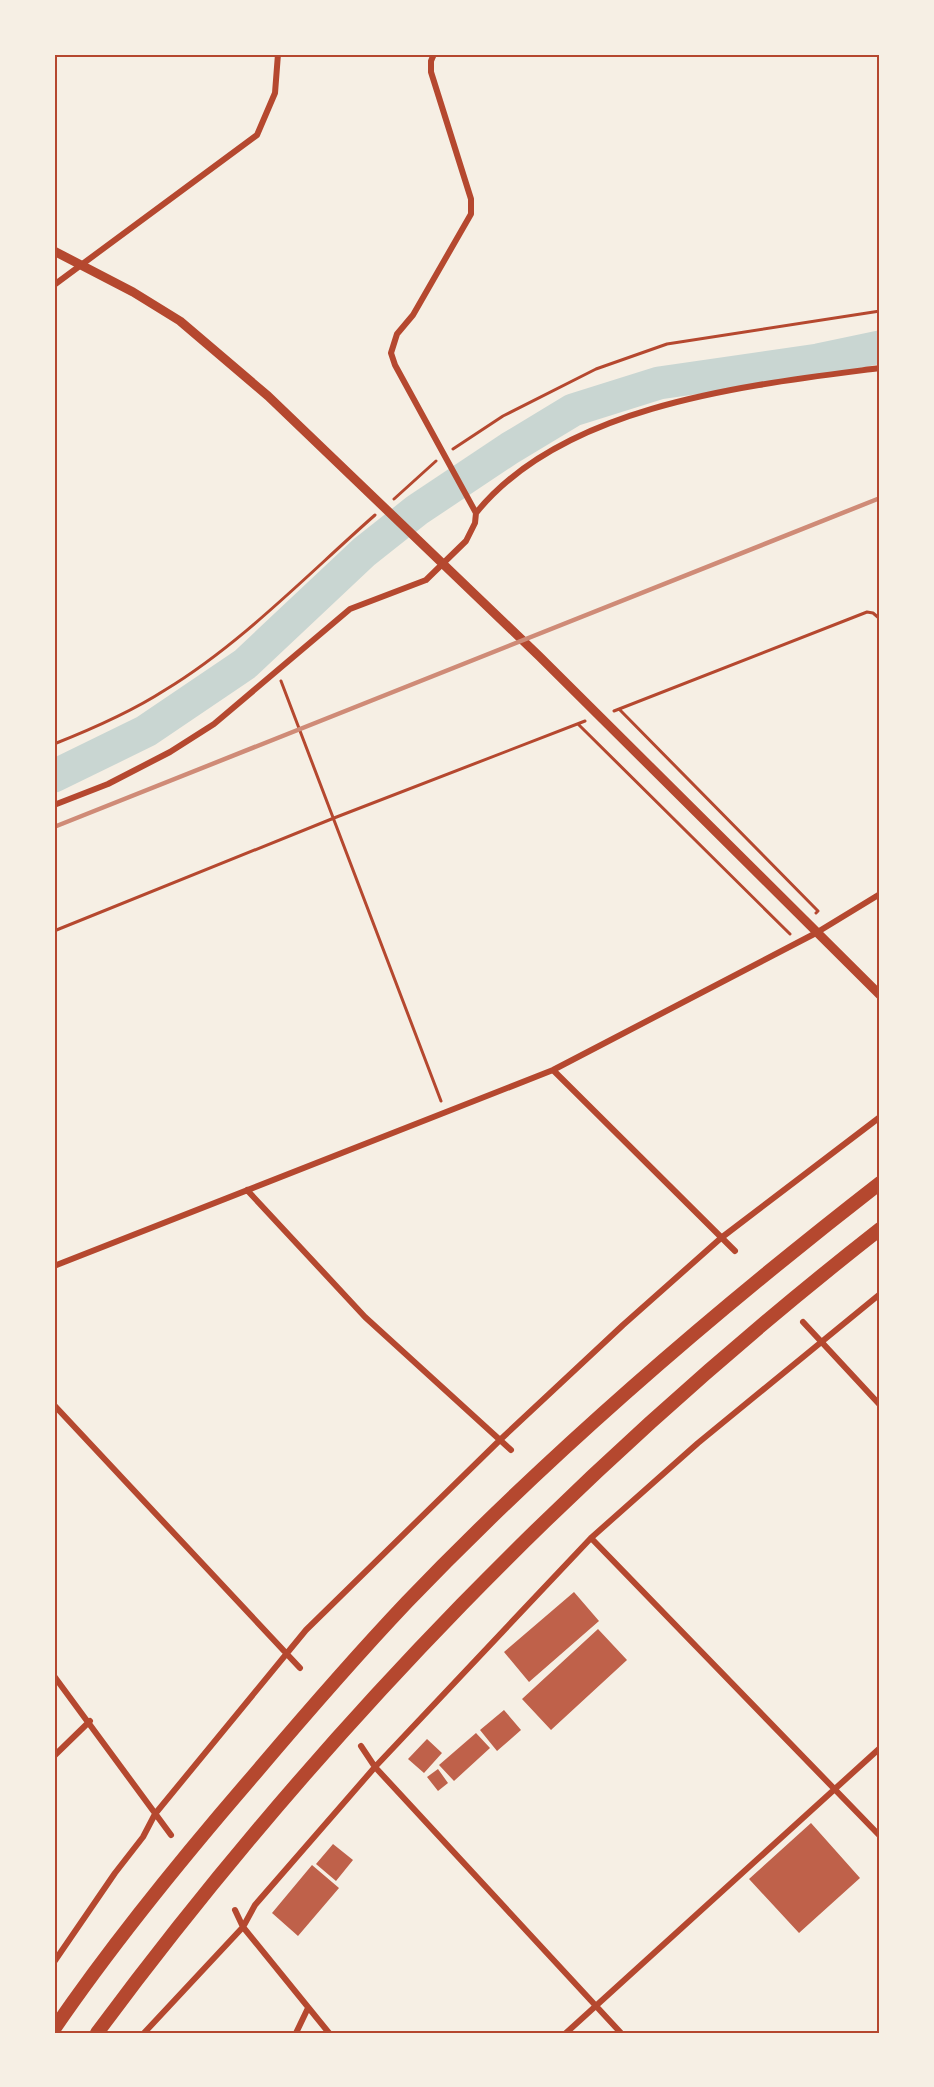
<svg xmlns="http://www.w3.org/2000/svg" width="934" height="2087" font-family="'Noto Sans',sans-serif">
<rect width="100%" height="100%" fill="#f6efe4"/>
<g fill="none" stroke-linecap="round" stroke-linejoin="round">
<path stroke="#c9d6d2" stroke-width="33" d="M54 776 146 731 245 664 364 552 417 510 510 448 573 410 659 383 818 360 880 347"/>
</g>
<path fill="#bf614a" d="M574 1592 599 1621 529 1682 504 1652Z
M598 1629 627 1660 551 1730 522 1699Z
M504 1710 521 1730 497 1751 480 1730Z
M476 1733 490 1748 454 1781 439 1765Z
M427 1739 442 1753 424 1773 408 1759Z
M438 1769 448 1783 438 1791 427 1777Z
M811 1823 860 1878 799 1933 749 1879Z
M333 1844 353 1860 336 1881 316 1864Z
M312 1865 339 1888 298 1936 272 1913Z"/>
<g fill="none" stroke-linecap="round" stroke-linejoin="round">
<path stroke="#b5482f" stroke-width="3" d="M453 449 503 416 596 369 667 344 880 311
M394 499 436 461
M281 681 441 1101
M619 709 818 911 816 913
M614 711 867 612 873 613 880 619
M578 724 790 934
M54 744C92 729 131 712 165 690 241 644 308 574 375 515
M54 931 334 818 585 721"/>
<path stroke="#b5482f" stroke-width="6" d="M54 285 257 135 275 93 278 54
M476 513C564 404 749 385 880 368
M54 805 108 784 170 752 214 724 350 609 426 580 466 541 475 523 476 513 395 365 391 353 397 334 413 315 471 214V199L431 72V61L434 54
M553 1070 735 1251
M247 1190 365 1317 511 1450
M54 1266 553 1070 816 933 880 894
M803 1322 880 1405
M54 1405 300 1668
M591 1538 880 1836
M54 1676 171 1835
M361 1746 375 1767 621 2033
M54 1756 90 1721
M235 1910 243 1927 329 2033
M54 1962 115 1873 143 1837 155 1814 306 1630 501 1439 623 1325 721 1238 880 1117
M144 2033 243 1927 255 1905 375 1767 591 1538 698 1443 880 1294
M296 2033 308 2008
M566 2033 880 1748"/>
<path stroke="#b5482f" stroke-width="9" d="M54 251 133 292 180 321 268 396 539 656 880 995"/>
<path stroke="#b5482f" stroke-width="14" d="M54 2029C115 1940 183 1857 253 1776 303 1717 354 1658 407 1602 553 1450 714 1312 880 1183
M97 2033C320 1732 585 1460 880 1229"/>
<path stroke="#cf8b77" stroke-width="4.5" d="M54 827 880 498"/>
</g>
<rect width="934" height="2087" fill="none" stroke="#f6efe4" stroke-width="111"/>
<rect x="56" y="56" width="822" height="1976" fill="none" stroke="#b5482f" stroke-width="2"/>
</svg>
